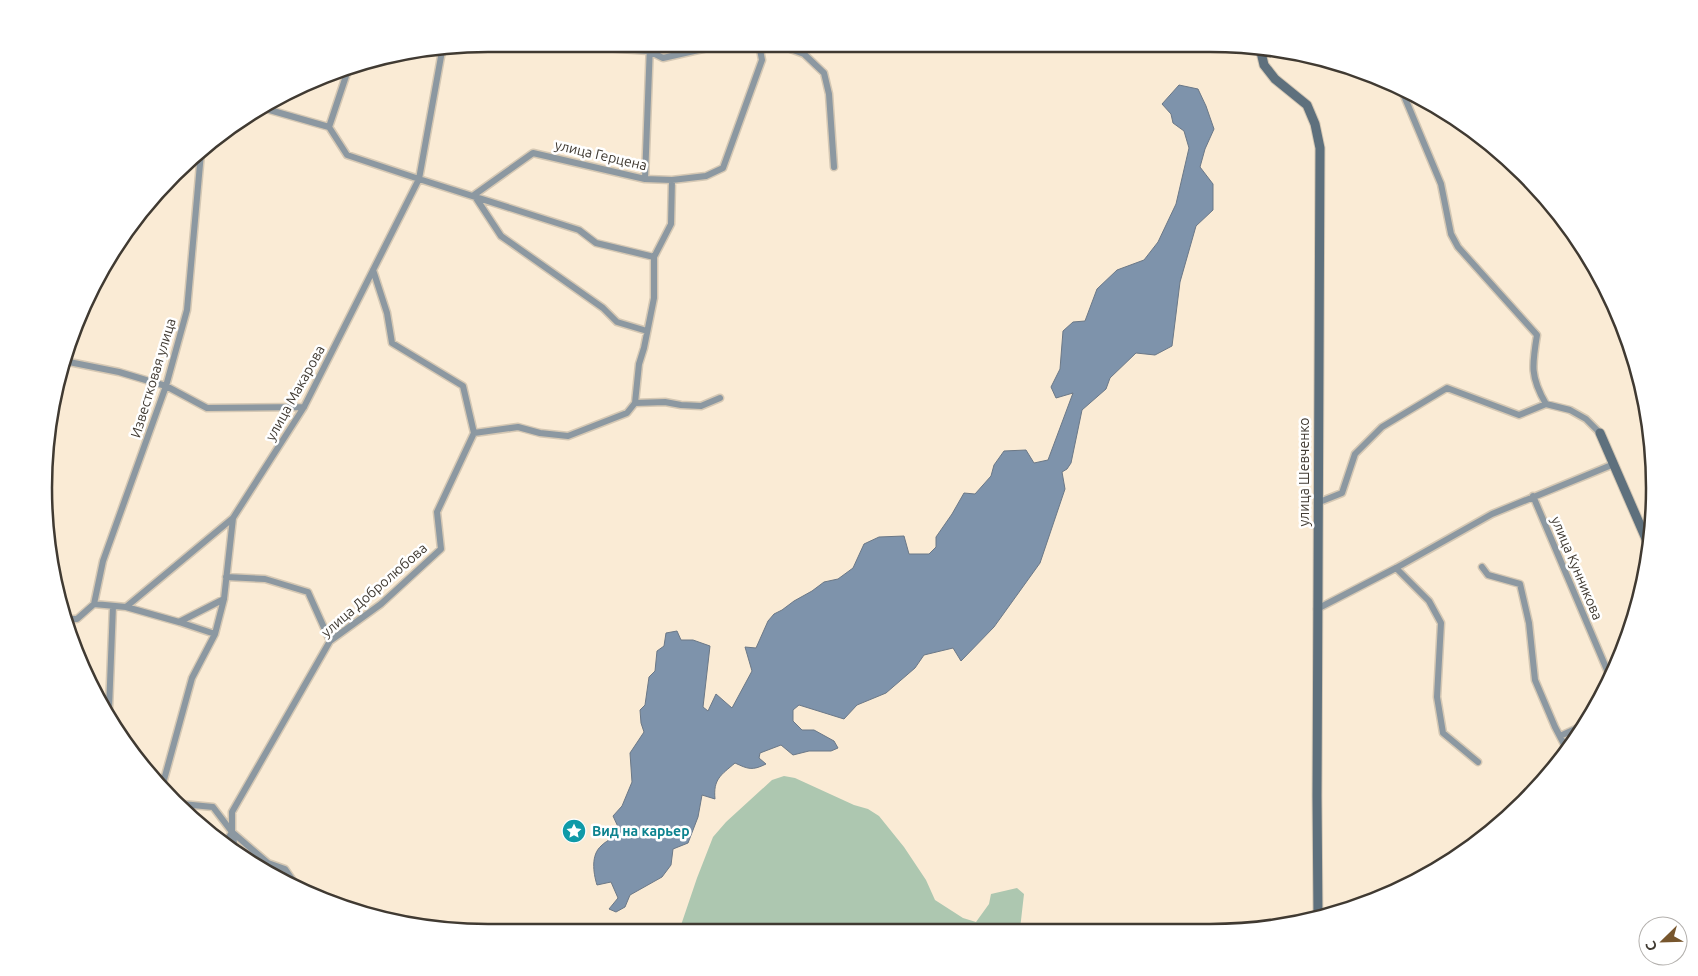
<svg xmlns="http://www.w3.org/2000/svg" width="1698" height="976" font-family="Ubuntu,sans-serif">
<rect width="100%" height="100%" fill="#faebd5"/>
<path fill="#adc7b0" d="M784 776 795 778 854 805 868 809 879 816 904 847 926 880 935 900 963 918 976 922 989 904 991 894 1017 888 1024 894 1020 929 679 931 697 878 713 837 726 822 772 780Z"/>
<path fill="#7e93ab" stroke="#6b7887" d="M1179 85 1198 89 1206 106 1214 129 1205 149 1200 167 1213 184V210L1196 226 1180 282 1172 346 1155 355 1136 353 1110 378 1106 389 1082 410 1071 463 1067 469 1062 472 1065 489 1040 563 994 627 961 661 953 648 924 655 915 668 886 693 857 705 844 719 799 705 793 710V721L802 730H814L834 741 838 748 831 751H809L793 755 781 745 760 753 759 758 766 764C752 771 748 769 735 763 721 775 713 779 715 799L702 795 698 817 688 843 673 849 671 865 662 877 630 895 625 907 616 912 609 909 618 898 611 882 597 885C593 872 591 855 601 846 609 838 614 840 619 829L613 816 622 806 632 782 630 753 644 732 641 723 640 710 645 705 649 677 655 671 657 651 664 646 666 633 677 631 681 640H693L710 646 703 707 708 711 716 694 732 708 752 671 745 647 756 648 768 621 774 614 782 610 794 601 812 591 824 582 838 579 853 568 864 544 879 537 904 536 909 554H929L936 547V537L952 514 964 493 975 494 991 476 994 465 1004 451 1026 450 1034 463 1048 460 1073 393 1056 398 1051 387 1060 369 1063 331 1073 322 1085 321 1097 289 1117 270 1144 260 1158 242 1176 204 1189 148 1184 131 1173 123 1171 114 1162 104Z"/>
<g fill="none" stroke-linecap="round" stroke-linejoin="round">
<g stroke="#d5c8b4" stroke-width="9">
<path id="street" d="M549 44 649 51 663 58 725 44
M777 44 804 54 824 73 829 94 834 167
M442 51 419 179 579 230 596 243 654 257
M1402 91 1441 184 1451 234 1458 247 1537 335C1532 365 1530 377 1546 404
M266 109 329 127
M329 127 349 67
M645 179 650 44
M373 270 387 313 392 343 463 386 474 433
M647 331 617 322 603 308 501 236 474 195 533 153 645 179 672 180 706 176 723 168 762 60 759 44
M64 361 119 372 166 386 207 408 304 407
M635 403 665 402 681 405 701 406 720 398
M1533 496 1610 677
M1317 503 1342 493 1355 454 1382 427 1447 388 1519 415 1546 404 1570 410 1586 419 1600 433
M1482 567 1488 575 1520 584 1529 623 1535 680 1555 727 1566 748
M1396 568 1429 601 1441 623 1437 697 1443 733 1478 762
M226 577 265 579 308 592 330 641
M94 604 103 561 166 386 187 310 201 153
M126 607 179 622 215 634
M1317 609 1396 568 1492 514 1614 464
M68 619H77L94 604 126 607 233 518
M179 622 224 599
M109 709 113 606
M1560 736 1582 726
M162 787 192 678 215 634 224 599 233 518 304 407 419 179 347 155 329 127
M182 804 213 807 232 832 268 863 285 869 296 885
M227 841 232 832
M235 848 232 832V812L330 641 381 604 441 549 437 512 474 433 518 427 540 433 568 436 627 413 635 403 639 364 644 348 654 298V257L671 224 672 180"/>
</g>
<g stroke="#d5c8b4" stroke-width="11">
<path id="secondary" d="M1260 48 1264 65 1275 79 1307 105 1315 124 1320 148 1317 796 1318 917
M1600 433 1650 548"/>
</g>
<use href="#street" stroke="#8c98a1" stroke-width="6"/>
<use href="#secondary" stroke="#5e707d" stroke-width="9"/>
</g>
<defs>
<g id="sight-disc" transform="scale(1.25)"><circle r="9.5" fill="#0f9aa8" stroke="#fff"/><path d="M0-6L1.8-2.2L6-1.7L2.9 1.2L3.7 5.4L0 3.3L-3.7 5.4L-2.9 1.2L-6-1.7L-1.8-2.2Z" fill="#fff"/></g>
</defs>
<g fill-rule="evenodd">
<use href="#sight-disc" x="574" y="831"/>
</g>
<g text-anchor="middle" stroke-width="5" stroke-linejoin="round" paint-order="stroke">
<g font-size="14" fill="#403a32" stroke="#fff">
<text transform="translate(601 155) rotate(13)" y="5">улица Герцена</text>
<text transform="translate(153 378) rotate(-73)" y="5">Известковая улица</text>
<text transform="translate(295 393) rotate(-61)" y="5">улица Макарова</text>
<text transform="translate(1304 472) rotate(-90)" y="5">улица Шевченко</text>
<text transform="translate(1577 568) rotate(67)" y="5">улица Кунникова</text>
<text transform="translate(374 590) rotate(-41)" y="5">улица Добролюбова</text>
</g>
<g font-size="14" font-weight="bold" fill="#0d838f" stroke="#fff" text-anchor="start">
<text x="592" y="836">Вид на карьер</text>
</g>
</g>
<path d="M0 0H1698V976H0ZM488 52H1210A436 436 0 0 1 1646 488V488A436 436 0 0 1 1210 924H488A436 436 0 0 1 52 488V488A436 436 0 0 1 488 52Z" fill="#fff" fill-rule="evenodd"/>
<path fill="none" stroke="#403a32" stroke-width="2.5" d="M488 52H1210A436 436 0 0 1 1646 488V488A436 436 0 0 1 1210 924H488A436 436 0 0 1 52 488V488A436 436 0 0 1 488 52Z"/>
<g transform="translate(1663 941) rotate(247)"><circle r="24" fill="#ffffff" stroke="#b3b0ad"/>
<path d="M0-4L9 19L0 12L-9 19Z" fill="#77562d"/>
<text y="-8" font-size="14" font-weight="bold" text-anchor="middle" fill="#403a32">С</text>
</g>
</svg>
